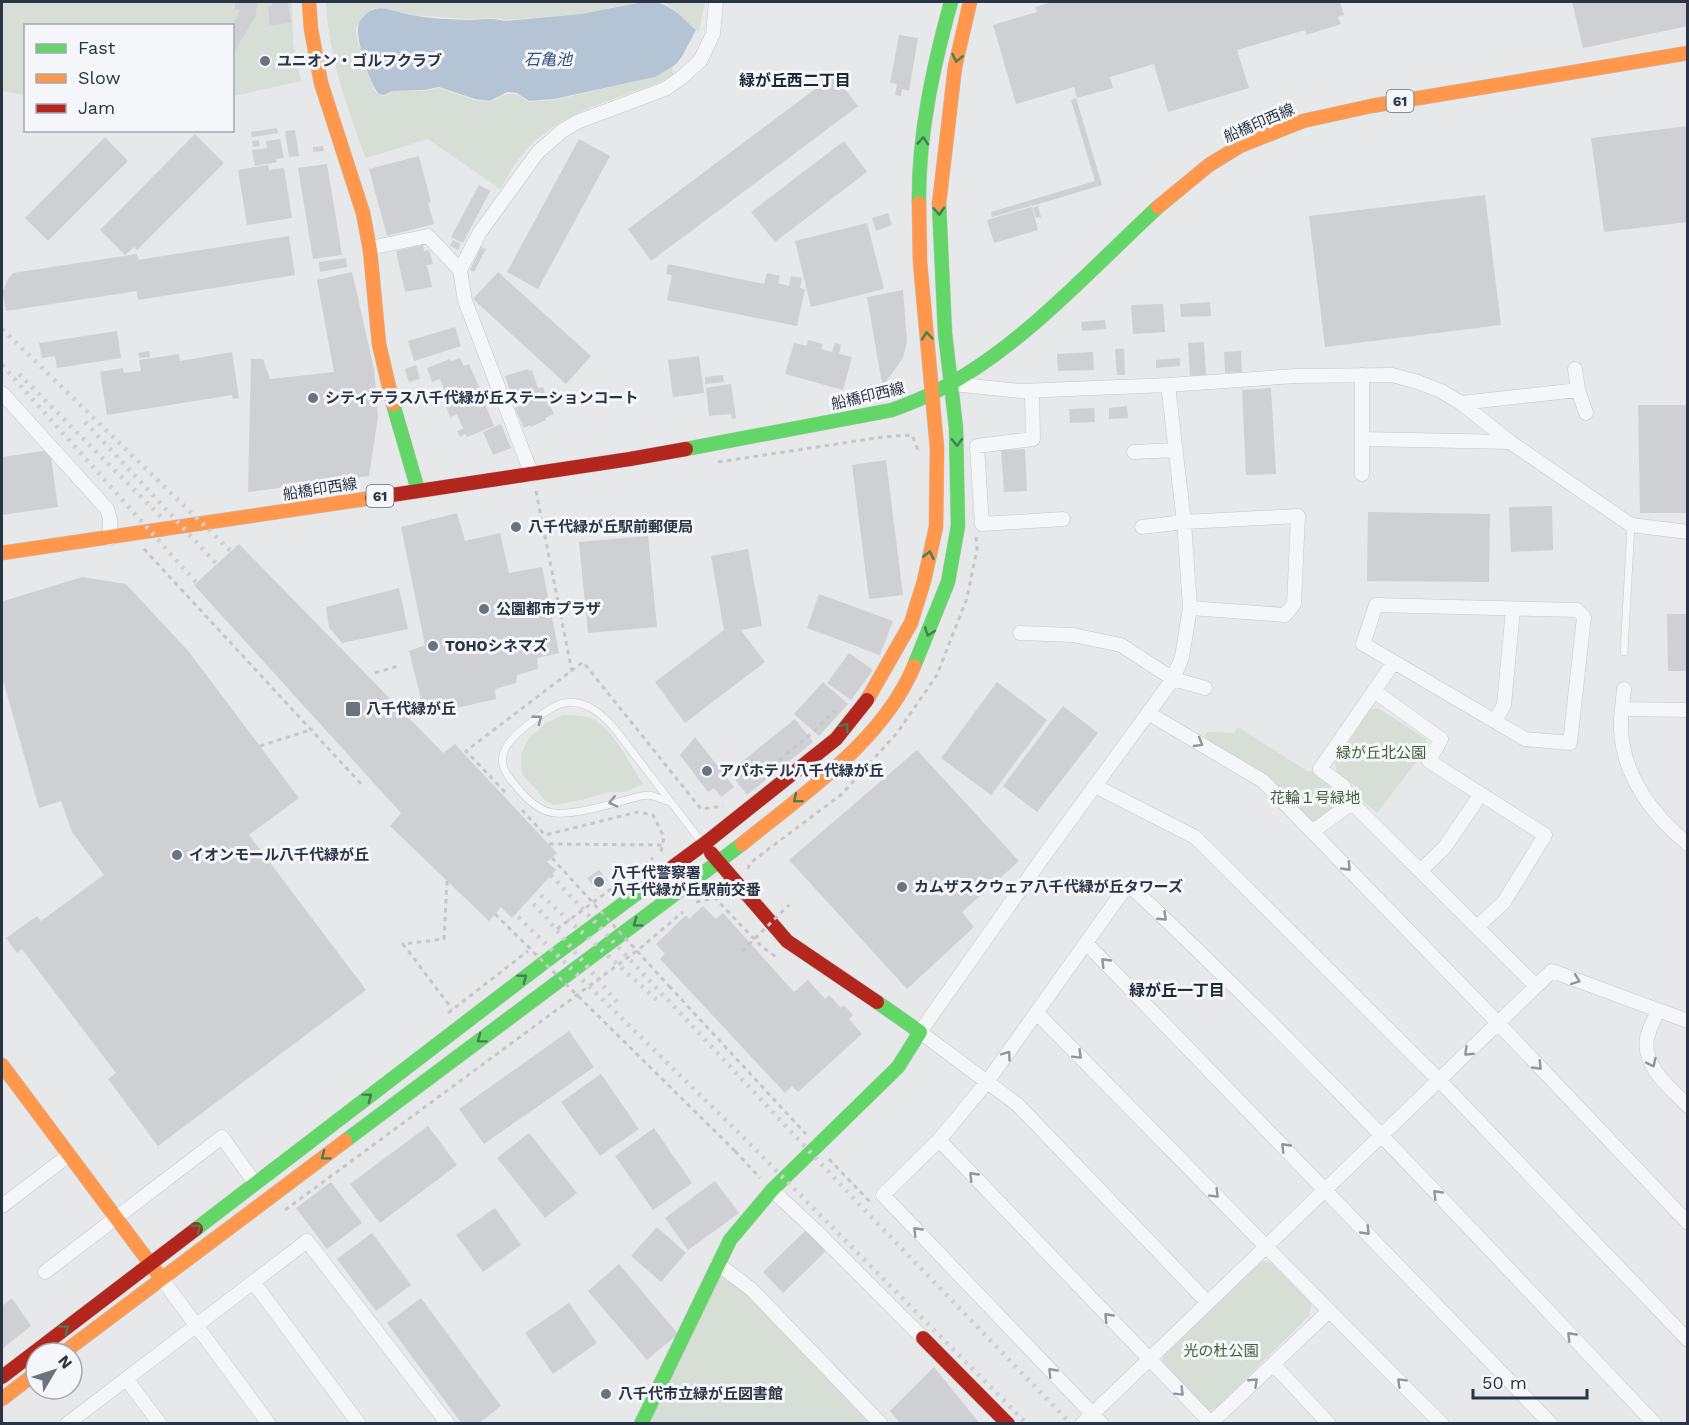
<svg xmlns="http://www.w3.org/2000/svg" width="1689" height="1425" font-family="'Work Sans','Noto Sans JP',sans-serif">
<rect width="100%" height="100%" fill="#e6e8ea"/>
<path fill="#d6ded6" d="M2 2H292L293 42 301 81 233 96 232 26H26L25 95 2 91Z
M326 2H641L581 14 504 20 499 18 469 19 414 15 381 8H373L364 15 356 28 357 39 374 90 379 95 384 96 393 91H424L439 88 474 100 490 102 507 94H516L529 102 554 100 655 77 672 67 673 75 661 82C614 100 561 111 526 150 516 161 508 176 500 189L428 139 366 158C346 105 329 58 326 2Z
M662 2H705L699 32 667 4Z
M1378 708 1426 739V749L1377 813 1358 797 1354 785 1337 774 1335 763 1369 710Z
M563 715C574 715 585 715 595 720 614 731 631 766 643 784L626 792H607L586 799 553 805 545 800 522 774 521 754 529 738 546 723Z
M1238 727 1307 771 1318 772 1342 788 1349 802 1313 829 1263 779 1202 743 1207 732 1234 733Z
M1261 1260 1271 1263 1312 1304 1309 1316 1216 1408 1209 1411 1162 1365 1163 1357Z
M718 1264 879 1424H641Z"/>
<path fill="#b4c4d5" d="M643 2C668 0 678 14 696 30L681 58 675 65 655 77 554 99 529 101 517 93 507 92 490 101 475 99 439 87 424 90 392 91 384 95 379 94C370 85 357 42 358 29 358 20 367 11 375 9 386 6 401 14 412 15 429 19 449 19 467 20 479 20 493 17 504 21L581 14Z"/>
<path fill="#ced0d3" d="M235 2H257L256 16 232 55V27L240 10H235Z
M272 2H288L291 23 270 25 268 6H272Z
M1053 2H1340L1344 15 1338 17 1341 24 1306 35 1305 30 1237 50 1249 88 1168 112 1154 64 1110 77 1113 88 1077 98 1074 87 1016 104 993 25 1037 12 1035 7Z
M1572 2H1688V26L1583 48Z
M899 35 918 38 909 91 902 89 901 96 895 95 897 84 890 83Z
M834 75 858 106 651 261 628 229Z
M1076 98 1102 185 1032 206 1031 203V206L992 217 991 212 1095 181 1071 100Z
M1688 126V222L1604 232 1591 138Z
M277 128 278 133 252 137 251 132Z
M295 130 299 156 289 157 285 131Z
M195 134 224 163 137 250 134 247 125 255 100 230Z
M105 137 128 161 48 241 25 218Z
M280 139 284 158 276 159 277 162 255 166 252 150 267 148 266 141Z
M579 139 610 156 538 289 507 272Z
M259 140 260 146 253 147 252 141Z
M844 141 867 172 775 242 751 212Z
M323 146 324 151 313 152V147Z
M419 156 431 202 428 203 434 224 387 236 369 169Z
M327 164 342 255 313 259 298 168Z
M268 165 269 170 284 168 292 218 247 225 238 170Z
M479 185 490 191 463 243 451 237Z
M1485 195 1501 325 1325 347 1309 216Z
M1038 206 1041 217 1036 218 1033 208Z
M1032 207 1038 230 994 243 987 220Z
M888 213 892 225 876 231 872 218Z
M867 223 884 289 811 307 795 241Z
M289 236 295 275 138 300 137 291 6 311 2 289H4L8 279 13 273 137 254 138 260Z
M453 240 461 244 458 250 450 246Z
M423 245 424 251 429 250 433 264 427 265 432 287 405 292 396 251Z
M481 247 486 249 474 272 470 270Z
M346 258 347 267 320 272 319 262Z
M668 264 764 284 767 273 780 276 778 283 789 286 791 276 802 278 800 288 805 289 797 326 667 300 672 275 666 274Z
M352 272 374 369 378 417 369 476 248 492 251 359H263L270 379 334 372 317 280Z
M498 272 591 356 566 384 473 299Z
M903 290 907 342 903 358 885 383 882 384 867 297Z
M1210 302 1211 316 1181 317 1180 304Z
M1163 304 1165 332 1133 334 1131 305Z
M1105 320 1106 329 1082 331 1081 322Z
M455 327 461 346 414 361 408 341Z
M117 331 121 358 57 368 55 356 42 358 39 343Z
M808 340 823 344 821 349 832 352 835 343 841 345 839 354 852 357 843 390 785 374 794 343 807 346Z
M1204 342 1206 375 1190 376 1188 343Z
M1115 349H1124L1125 375H1117Z
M149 351 150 357 139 358 138 353Z
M1241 351 1242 372 1225 373 1224 352Z
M232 352 239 398 233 399 232 395 107 415 100 372 123 368 124 373 141 371 139 360 179 354 180 361Z
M1093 352 1094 370 1058 371 1057 354Z
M699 356 704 393 673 397 668 360Z
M460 358 464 366 469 364 480 389 472 392 477 402 483 399 494 426 467 437 465 434 460 437 457 431 463 429 457 414 450 417 445 404 452 401 447 389 444 390 440 379 432 382 427 368 450 359 451 361Z
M1180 358V366L1156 368V360Z
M416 365 420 379 409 382 405 369Z
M528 369 529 371 532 370 538 388 543 387 545 393 540 394V392L531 394 530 390 515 394 513 390 510 391 505 376Z
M723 375 724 382 705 384V377Z
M731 384 736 418 732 419 731 414 709 416 706 388Z
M1271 388 1276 474 1246 475 1242 390Z
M546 396 554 414 545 418 546 420 531 427 530 425 524 428 515 408 538 397 539 399Z
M1638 405H1688V513H1640Z
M1127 406 1128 418 1109 419V408Z
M1094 408 1095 422 1070 423 1069 409Z
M501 424 511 448 493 455 483 432Z
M1025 449 1027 491 1004 492 1001 450Z
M50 450 58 507 2 515V457Z
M886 460 903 595 869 599 852 465Z
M1552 506 1553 550 1511 552 1509 507Z
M1368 512 1490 514 1489 582 1367 581Z
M457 513 465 541 500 533 509 573 542 567 559 653 537 658 538 669 517 675 516 683 495 689 496 699 425 715 409 651 425 645 401 527Z
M648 536 657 627 588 633 579 542Z
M239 544 443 753 455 744 557 853 547 862 556 870 512 918 501 907 489 921 390 826 401 813 194 585Z
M748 549 762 626 741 630 765 662 685 723 655 682 724 630 711 556Z
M82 577 126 584 189 652 299 798 249 835 366 990 158 1146 108 1079 116 1073 22 949 17 953 6 938 37 916 41 921 104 875 72 832 61 801 39 808 2 677V605L4 601Z
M399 588 408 629 342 643 329 627 326 607Z
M819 594 893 621 880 655 807 628Z
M1667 614H1688V671H1668Z
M849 653 873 670 851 700 827 683Z
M823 682 848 704 819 736 794 714Z
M997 682 1047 720 991 795 941 758Z
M1063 706 1098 733 1037 812 1003 786Z
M795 719 813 742 747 795 729 772Z
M695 737 734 787 721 797 714 788 708 792 680 755Z
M917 750 1019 861 962 912 974 927 907 989 789 860Z
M599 870 607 880 597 890 587 878Z
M703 906 716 919 723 913 794 992 808 980 825 999 829 995 841 1008 844 1005 853 1015 849 1019 862 1034 798 1092 792 1086 785 1093 660 959 665 954 656 944 686 915 689 919Z
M569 1031 594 1067 484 1144 459 1109Z
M601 1074 639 1129 600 1156 561 1102Z
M428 1126 457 1165 380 1223 350 1184Z
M654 1128 692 1183 653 1210 615 1156Z
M529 1133 577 1193 545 1218 497 1158Z
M715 1181 739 1213 688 1250 665 1218Z
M331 1182 362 1223 327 1249 296 1208Z
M495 1208 521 1245 483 1272 456 1235Z
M657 1227 686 1253 661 1282 631 1256Z
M806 1230 827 1250 783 1293 763 1272Z
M372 1233 411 1285 376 1311 337 1259Z
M619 1264 678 1334 647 1360 588 1291Z
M12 1298 31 1326 2 1349V1306Z
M421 1298 501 1406 478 1424H462L387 1323Z
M569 1303 597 1343 553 1374 525 1333Z
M934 1367 980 1424H901L890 1411Z"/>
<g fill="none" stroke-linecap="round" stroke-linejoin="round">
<g stroke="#c4c6c8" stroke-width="8">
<path id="lane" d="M1624 652 1631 525
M670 802 650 795 641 796C617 802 579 815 555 813 541 812 530 802 521 792 515 784 505 775 503 765 501 759 504 749 508 744 516 732 550 706 564 703 585 699 602 714 615 729L703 844"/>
</g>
<g stroke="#c4c6c8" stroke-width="15">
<path id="street" d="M370 248 428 236 460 270 465 301 532 475
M460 270 480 232 538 152 562 131 577 122 665 89 681 78 700 61 713 34 716 2
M1575 369 1578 390 1586 413
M1362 375V474
M952 384 1021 391 1168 385 1296 376 1392 375 1418 382 1441 391 1461 403 1510 442 1631 525 1688 532
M1168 385 1184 522 1190 608 1182 657 1173 679 1046 853 920 1032 1018 1105 1208 1303
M1032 391 1033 439 977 446 982 524 1063 519
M2 393 107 509 110 519V538
M1461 403 1578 390
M1362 439 1510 442
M1134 452 1176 450
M1142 527 1184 522 1298 516 1294 604 1285 615 1190 608
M1020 633 1073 635 1121 645 1173 679 1205 688
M1624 689C1623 702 1620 717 1621 731 1624 777 1653 816 1688 844
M1374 691 1394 662 1363 644 1376 605 1577 610 1584 617 1570 743 1525 739 1394 662
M1623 709 1688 710
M1148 713 1263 781 1498 1023 1688 1223
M1495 721 1504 705 1513 609
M1095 786 1195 837 1439 1080 1688 1340
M1313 831 1352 803
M1420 871 1444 848 1481 794
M1477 927 1504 902 1545 835 1429 761 1441 739 1374 691 1320 769 1343 786 1352 803 1536 986
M1086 943 1551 1424
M1658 1011C1654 1019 1649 1029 1647 1038 1642 1066 1670 1088 1688 1106
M1037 1013C1172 1150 1305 1288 1442 1424
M939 1140 1212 1424
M772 1190 816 1231 923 1338
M2 1206 69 1155
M718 1264 751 1289 881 1424
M45 1272 222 1137 255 1183
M162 1279 269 1424
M254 1283 359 1424
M1273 1364 1329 1424
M127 1380 160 1424
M1211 1423 1329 1311
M67 1424 307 1241 448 1424
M1082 1424 1552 971 1688 1021
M1102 1424 883 1195 939 1140 987 1082 1128 884C1311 1055 1482 1242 1655 1424"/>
</g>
<g stroke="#c4c6c8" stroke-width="15">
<path id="fast" d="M919 203C918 136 933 67 951 2
M393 404 418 490
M686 449 892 410C911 403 929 396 946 386 1023 345 1094 266 1158 207
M914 666 948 582 958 526 956 428 945 333 939 204
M345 1141 742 844
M196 1229 546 961 655 880
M641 1424 730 1240 772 1190 898 1067 920 1032 877 1002"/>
</g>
<g stroke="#c4c6c8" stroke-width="15">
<path id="slow" d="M309 2 311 29 321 83 363 213 370 250 379 344 393 404
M939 204 955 67 970 2
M1158 207 1209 165 1240 146 1303 121 1371 106 1688 53
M2 553 372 498
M867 700 911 623 924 581 936 527 937 448 920 262 919 203
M742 844C803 794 883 741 914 666
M2 1065 158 1274
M63 1353 345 1141
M2 1399 36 1373"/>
</g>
<g stroke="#c4c6c8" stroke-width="15">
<path id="jam" d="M372 498 630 459 686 449
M711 853 787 941 877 1002
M655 880 708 841 836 739 867 700
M923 1338 1008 1424
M2 1377 196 1229"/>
</g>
<path stroke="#c5c6ca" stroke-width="3" stroke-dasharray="4.5 4.5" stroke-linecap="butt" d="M718 462 883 437 912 435 918 450
M536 491 572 672
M144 549 363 786
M375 673 398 666
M260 746 313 729
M779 760 811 734 835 711
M505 792 466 751 583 662 701 809 723 806
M522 810 545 835 638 812 653 815 664 837 661 852
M549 844 663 845
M748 869 750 863 842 794 897 733 937 675 967 598 977 549 976 536
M447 881 444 939 403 944 452 1009
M696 902 715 898 762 947 778 958
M557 929 653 858
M669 986 806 1134
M448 1013 528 951
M735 1151 760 1178
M829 1159 870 1202
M285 1210 638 950 683 912"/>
<use href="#lane" stroke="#f5f6f7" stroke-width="7"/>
<use href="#street" stroke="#f5f6f7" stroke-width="14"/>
<use href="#fast" stroke="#63d668" stroke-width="14"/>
<use href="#slow" stroke="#ff974d" stroke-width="14"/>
<use href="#jam" stroke="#b3261e" stroke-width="14"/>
<path stroke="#cecfd2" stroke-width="4.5" stroke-dasharray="3 6" stroke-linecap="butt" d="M2 329 415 730 856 1201 1071 1424
M2 365 194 580 369 771 739 1133 1027 1424
M19 374 165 521
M85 422 214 561 543 897 657 1000
M309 670 545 916 620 1006"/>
<path stroke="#c5c6ca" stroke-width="3" stroke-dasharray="4.5 4.5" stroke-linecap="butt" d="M552 858 669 986
M495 914 735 1151
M742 951 789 905"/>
</g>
<defs><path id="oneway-chevron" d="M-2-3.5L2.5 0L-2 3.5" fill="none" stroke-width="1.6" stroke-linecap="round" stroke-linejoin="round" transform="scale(1.5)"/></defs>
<g stroke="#447d55">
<use href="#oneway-chevron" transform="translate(957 58) rotate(102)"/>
<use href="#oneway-chevron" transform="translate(923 141) rotate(-86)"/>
<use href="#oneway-chevron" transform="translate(939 211) rotate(87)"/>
<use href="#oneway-chevron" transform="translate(927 336) rotate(-95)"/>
<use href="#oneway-chevron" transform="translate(957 442) rotate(89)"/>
<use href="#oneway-chevron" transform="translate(929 555) rotate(-77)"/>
<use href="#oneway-chevron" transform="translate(929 632) rotate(111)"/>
<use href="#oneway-chevron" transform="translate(845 727) rotate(-52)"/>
<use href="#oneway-chevron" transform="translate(797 799) rotate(140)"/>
<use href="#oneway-chevron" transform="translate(637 923) rotate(144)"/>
<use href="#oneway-chevron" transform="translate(523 978) rotate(-37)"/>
<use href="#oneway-chevron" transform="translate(481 1039) rotate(143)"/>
<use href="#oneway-chevron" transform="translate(368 1097) rotate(-37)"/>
<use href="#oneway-chevron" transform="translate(325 1156) rotate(143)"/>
<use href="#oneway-chevron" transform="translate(197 1228) rotate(-37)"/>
<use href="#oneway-chevron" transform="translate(65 1329) rotate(-37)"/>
</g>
<g stroke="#90959e">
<use href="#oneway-chevron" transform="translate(538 719) rotate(-38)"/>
<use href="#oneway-chevron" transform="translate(1199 743) rotate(31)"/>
<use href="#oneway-chevron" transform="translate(613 802) rotate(167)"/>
<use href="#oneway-chevron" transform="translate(1347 867) rotate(46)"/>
<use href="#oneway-chevron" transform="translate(1163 917) rotate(43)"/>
<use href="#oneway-chevron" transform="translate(1105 962) rotate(-134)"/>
<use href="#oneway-chevron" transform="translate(1576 980) rotate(21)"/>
<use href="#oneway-chevron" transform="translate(1468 1052) rotate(136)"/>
<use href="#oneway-chevron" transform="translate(1007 1055) rotate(-54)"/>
<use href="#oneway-chevron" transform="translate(1078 1055) rotate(45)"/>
<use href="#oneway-chevron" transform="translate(1652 1063) rotate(64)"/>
<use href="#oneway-chevron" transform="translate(1538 1066) rotate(46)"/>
<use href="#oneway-chevron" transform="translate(1285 1147) rotate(-134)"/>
<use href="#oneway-chevron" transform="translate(973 1176) rotate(-134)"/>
<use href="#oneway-chevron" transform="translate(1215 1194) rotate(45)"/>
<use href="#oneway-chevron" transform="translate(1437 1194) rotate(-134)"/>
<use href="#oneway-chevron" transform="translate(917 1231) rotate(-134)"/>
<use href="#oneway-chevron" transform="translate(1366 1231) rotate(46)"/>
<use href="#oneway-chevron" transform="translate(1108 1317) rotate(-134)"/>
<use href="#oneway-chevron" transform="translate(1571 1336) rotate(-134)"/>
<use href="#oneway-chevron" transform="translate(1052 1372) rotate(-134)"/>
<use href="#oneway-chevron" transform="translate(1254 1382) rotate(-43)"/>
<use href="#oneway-chevron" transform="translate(1401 1382) rotate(-135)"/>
<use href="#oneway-chevron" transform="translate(1180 1392) rotate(45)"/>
</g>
<g fill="#6c737f" stroke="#f4f6f9" stroke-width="2">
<circle cx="265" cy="61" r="6"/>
<circle cx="313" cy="398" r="6"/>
<circle cx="516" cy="527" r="6"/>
<circle cx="484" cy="609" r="6"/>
<circle cx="433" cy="646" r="6"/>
<rect x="345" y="701" width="16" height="16" rx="3"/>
<circle cx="707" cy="771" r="6"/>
<circle cx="177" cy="855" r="6"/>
<circle cx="599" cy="882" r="6"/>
<circle cx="902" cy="887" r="6"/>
<circle cx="606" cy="1394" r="6"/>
</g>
<g text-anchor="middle" stroke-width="6" stroke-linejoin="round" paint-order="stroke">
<g fill="#f4f6f9" stroke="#676e7b" stroke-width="1.5">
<rect x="1386.5" y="90" width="27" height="22" rx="4.5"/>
<rect x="366.5" y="485" width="27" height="22" rx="4.5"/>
</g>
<g font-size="14" font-weight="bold" fill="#2b3445">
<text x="1400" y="106">61</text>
<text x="380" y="501">61</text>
</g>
<g font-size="15" font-weight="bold" fill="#2b3445" stroke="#f4f6f9" text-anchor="start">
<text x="277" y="66">ユニオン・ゴルフクラブ</text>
<text x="325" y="403">シティテラス八千代緑が丘ステーションコート</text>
<text x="528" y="532">八千代緑が丘駅前郵便局</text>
<text x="496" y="614">公園都市プラザ</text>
<text x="445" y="651">TOHOシネマズ</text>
<text x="366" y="714">八千代緑が丘</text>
<text x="719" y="776">アパホテル八千代緑が丘</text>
<text x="189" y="860">イオンモール八千代緑が丘</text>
<text x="611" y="878">八千代警察署<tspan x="611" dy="17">八千代緑が丘駅前交番</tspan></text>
<text x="914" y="892">カムザスクウェア八千代緑が丘タワーズ</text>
<text x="618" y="1399">八千代市立緑が丘図書館</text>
</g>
<g font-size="15" fill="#2b3445" stroke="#f4f6f9">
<text transform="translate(1259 123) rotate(-23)" y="5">船橋印西線</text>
<text transform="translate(868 396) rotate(-13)" y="5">船橋印西線</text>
<text transform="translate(320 489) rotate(-9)" y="5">船橋印西線</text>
</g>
<g font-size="15" fill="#3f6138" stroke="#f4f6f9">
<text x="1381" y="758">緑が丘北公園</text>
<text x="1315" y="803">花輪１号緑地</text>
<text x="1221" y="1356">光の杜公園</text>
</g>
<g font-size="16" font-style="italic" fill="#34527a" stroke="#f4f6f9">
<text x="548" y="65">石亀池</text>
</g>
<g font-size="16" font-weight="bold" fill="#1d2536" stroke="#f4f6f9">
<text x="795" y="86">緑が丘西二丁目</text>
<text x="1177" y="996">緑が丘一丁目</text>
</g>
</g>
<rect width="1689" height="1425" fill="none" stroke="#2b3445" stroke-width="6"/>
<rect x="24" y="24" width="210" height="108" fill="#f4f6f9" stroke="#a4a8b1" stroke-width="1.5"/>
<rect x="36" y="44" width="30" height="9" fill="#63d668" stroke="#a4a8b1" stroke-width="1.5"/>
<text x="78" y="54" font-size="18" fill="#2b3445">Fast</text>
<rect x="36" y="74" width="30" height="9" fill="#ff974d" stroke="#a4a8b1" stroke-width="1.5"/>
<text x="78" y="84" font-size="18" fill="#2b3445">Slow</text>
<rect x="36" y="104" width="30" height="9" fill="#b3261e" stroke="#a4a8b1" stroke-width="1.5"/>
<text x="78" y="114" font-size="18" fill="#2b3445">Jam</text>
<g transform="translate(54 1371) rotate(51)"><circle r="28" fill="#f4f6f9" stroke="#a4a8b1" stroke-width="1.5"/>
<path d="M0-4.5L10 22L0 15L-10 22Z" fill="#6c737f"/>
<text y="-9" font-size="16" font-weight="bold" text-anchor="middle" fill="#2b3445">N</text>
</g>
<path d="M1473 1389v9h114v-9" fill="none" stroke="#2b3445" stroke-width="3"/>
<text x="1482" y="1389" font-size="18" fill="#2b3445" stroke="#f4f6f9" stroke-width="4.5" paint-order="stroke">50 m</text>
</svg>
